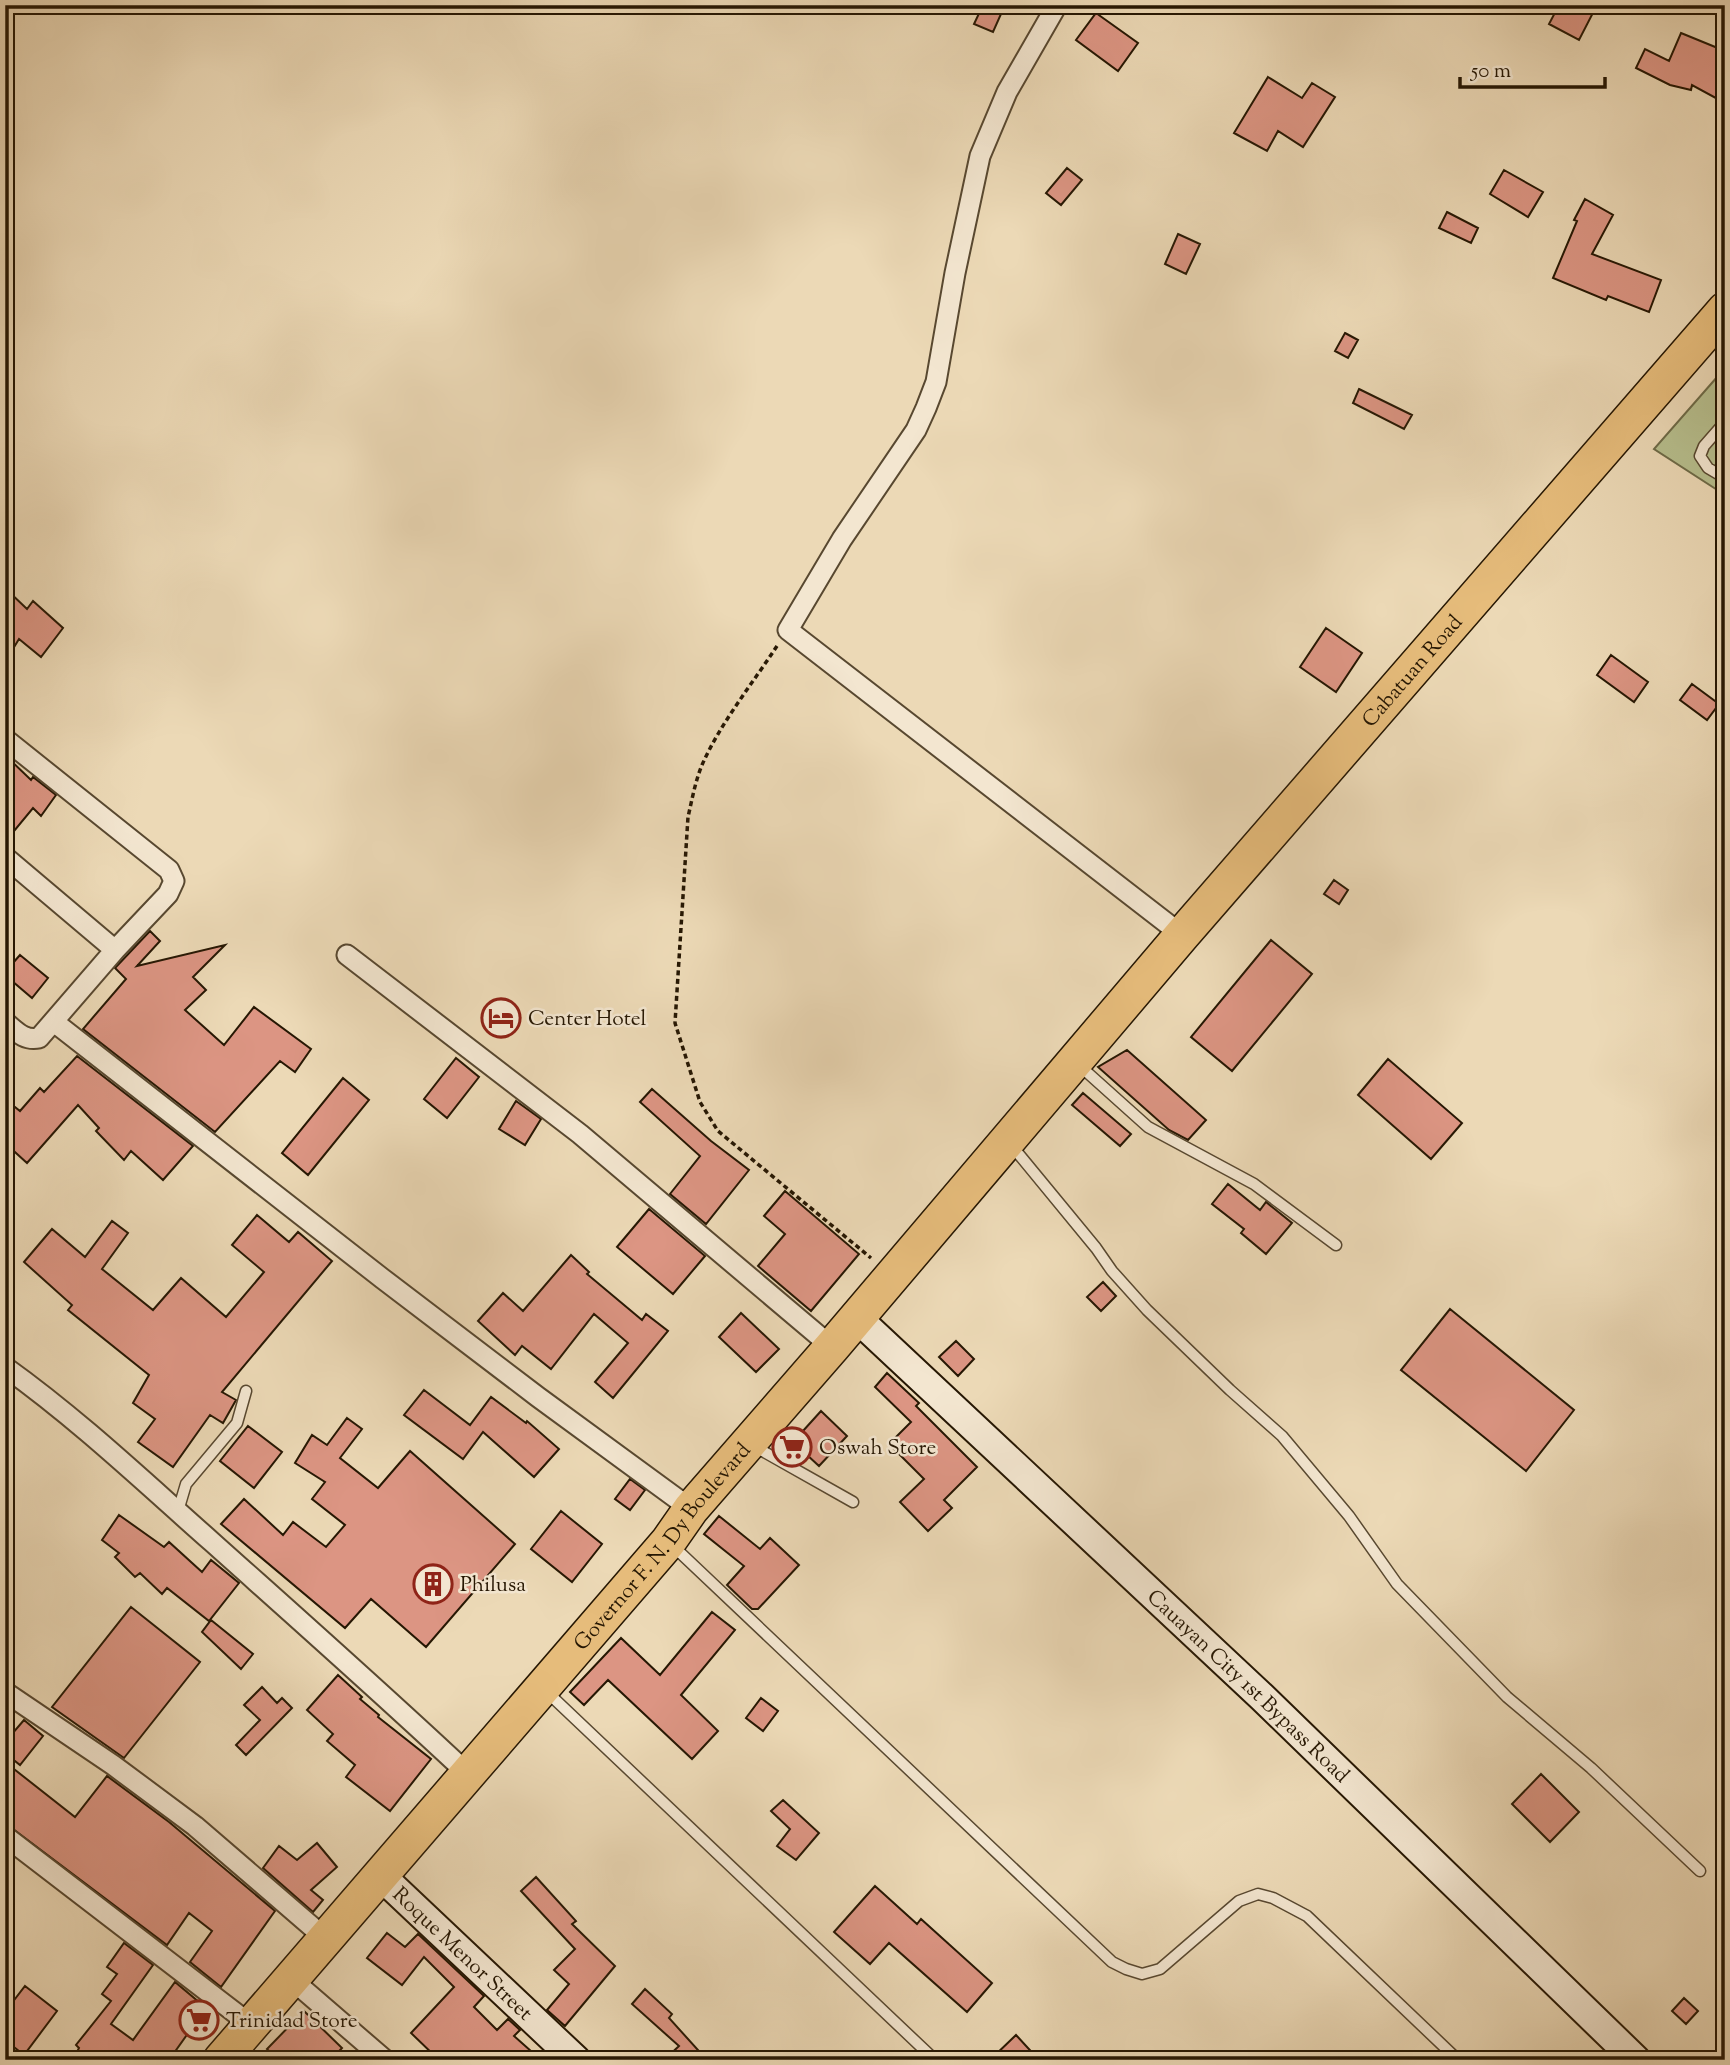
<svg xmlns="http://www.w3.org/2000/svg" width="1730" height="2065" font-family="'Sorts Mill Goudy',serif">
<rect width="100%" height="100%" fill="#ecd9b6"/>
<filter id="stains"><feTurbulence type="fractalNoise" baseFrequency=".00286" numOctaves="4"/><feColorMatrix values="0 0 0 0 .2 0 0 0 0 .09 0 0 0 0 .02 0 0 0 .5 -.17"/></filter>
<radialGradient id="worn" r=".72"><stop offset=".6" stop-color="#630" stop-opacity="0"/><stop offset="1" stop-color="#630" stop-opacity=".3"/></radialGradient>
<path fill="#b7bf8e" stroke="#6e6b48" stroke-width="2" d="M1725 368V495L1654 449Z"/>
<path fill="#dc9583" stroke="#261703" stroke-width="2" d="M983 5H1005L993 32 974 24Z
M1559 5H1597L1579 40 1549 24Z
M1096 13 1138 43 1118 71 1076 40Z
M1681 33 1725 51V103L1692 85 1691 90 1670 85 1636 68 1645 49 1669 61Z
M1268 77 1302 98 1312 83 1335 97 1303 147 1278 131 1267 151 1234 133Z
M1067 168 1082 180 1061 205 1046 193Z
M1504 170 1543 192 1528 217 1490 194Z
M1585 199 1613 215 1592 254 1661 280 1649 312 1608 296 1606 300 1553 278 1577 221 1574 220Z
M1447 212 1478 228 1471 243 1439 228Z
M1178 234 1200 244 1186 274 1165 264Z
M1345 333 1358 340 1348 358 1335 351Z
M1359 389 1412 415 1404 429 1353 403Z
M5 588 27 609 33 601 63 628 41 657 19 639 5 662Z
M1326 628 1362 653 1336 692 1300 667Z
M1611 655 1648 682 1634 702 1597 675Z
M1692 684 1719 704 1707 720 1680 700Z
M5 755 31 780 33 777 56 795 41 816 33 808 5 842Z
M1334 880 1348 890 1339 904 1324 894Z
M150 931 160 941 137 966 225 945 193 977 206 990 185 1010 224 1045 254 1007 311 1049 295 1072 280 1061 215 1132 83 1029 126 979 115 968Z
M1271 940 1312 974 1232 1071 1191 1037Z
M20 955 48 978 32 998 5 975V972Z
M1127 1050 1206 1120 1188 1140 1169 1130 1098 1067Z
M77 1056 193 1146 163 1180 131 1151 124 1160 96 1131 99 1128 78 1105 27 1163 5 1143V1099L20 1111 40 1088 44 1092Z
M456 1058 479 1077 447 1118 424 1099Z
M1388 1059 1462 1123 1431 1159 1358 1095Z
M343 1078 369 1100 308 1175 282 1153Z
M652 1089 711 1141 749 1170 706 1224 670 1194 700 1156 640 1102Z
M1083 1093 1131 1134 1120 1146 1072 1105Z
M516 1101 541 1119 525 1145 499 1129Z
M1228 1184 1260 1210 1266 1202 1292 1223 1266 1254 1241 1233 1244 1229 1212 1204Z
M785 1191 859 1254 811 1311 758 1266 785 1234 764 1216Z
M649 1209 705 1256 673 1294 617 1247Z
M257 1215 289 1242 298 1232 332 1261 222 1392 236 1400 223 1423 210 1415 173 1467 138 1442 155 1419 133 1403 149 1375 68 1310 72 1305 24 1262 52 1229 85 1257 112 1221 128 1233 102 1269 153 1310 181 1278 226 1317 264 1272 232 1245Z
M571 1255 589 1272 587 1274 642 1320 646 1314 668 1331 613 1398 595 1382 628 1343 594 1314 551 1369 522 1346 515 1355 478 1321 503 1293 523 1311Z
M1103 1282 1116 1296 1101 1311 1087 1297Z
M1450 1309 1574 1410 1526 1471 1401 1370Z
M741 1313 779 1349 756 1372 719 1337Z
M956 1341 974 1359 958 1376 939 1357Z
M887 1373 919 1403 916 1406 977 1467 944 1500 952 1508 928 1531 900 1502 924 1479 889 1444 911 1422 875 1387Z
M424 1390 470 1425 491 1397 526 1423 527 1421 559 1449 534 1477 483 1432 463 1459 404 1415Z
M821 1411 847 1436 819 1466 793 1442Z
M347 1418 362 1429 340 1458 378 1488 410 1451 515 1544 426 1647 371 1599 345 1628 221 1524 244 1499 283 1535 293 1522 326 1547 345 1525 312 1499 325 1482 295 1463 312 1435 327 1445Z
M248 1426 282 1452 254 1488 220 1461Z
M630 1479 645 1490 630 1510 615 1499Z
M561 1511 602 1544 572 1582 531 1549Z
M119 1515 164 1547 169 1542 202 1572 211 1560 239 1583 209 1621 167 1588 162 1594 140 1573 135 1577 115 1557 119 1553 102 1540Z
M719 1516 760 1549 770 1538 799 1565 758 1609H752L727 1585 744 1566 704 1534Z
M131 1607 200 1662 124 1758 52 1707Z
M712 1612 735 1630 681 1695 718 1731 692 1759 608 1680 584 1705 570 1692 621 1638 660 1675Z
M211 1620 253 1654 241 1669 202 1632Z
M338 1675 362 1697 360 1699 379 1715 378 1717 431 1759 390 1811 346 1777 355 1765 327 1741 333 1734 307 1710Z
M262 1687 277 1703 282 1698 292 1708 246 1755 236 1745 260 1720 244 1705Z
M761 1698 778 1711 763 1731 746 1718Z
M24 1720 43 1736 20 1765 5 1753V1742Z
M5 1762 75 1817 107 1776 169 1822 275 1911 221 1987 190 1962 212 1931 189 1913 167 1945 5 1823Z
M1541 1774 1579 1812 1550 1842 1512 1804Z
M783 1800 819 1833 796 1860 777 1846 790 1829 771 1811Z
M317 1843 337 1867 311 1890 323 1900 313 1912 263 1868 279 1846 297 1860Z
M536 1877 576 1921 572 1924 615 1966 565 2026 547 2010 569 1984 554 1970 575 1949 521 1891Z
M875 1886 917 1924 921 1919 992 1983 967 2012 889 1943 870 1964 834 1932Z
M387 1933 405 1947 418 1934 484 1996 474 2007 497 2030 508 2019 520 2030 514 2036 541 2060H439L411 2033 454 1987 424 1957 402 1985 367 1958Z
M124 1943 153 1965 111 2024 133 2040 175 1982 206 2008 169 2060H73L79 2048 76 2045 111 2001 102 1994 117 1974 107 1967Z
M25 1986 57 2011 24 2055 5 2040V2012Z
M645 1989 672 2014 669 2018 707 2060H664L679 2046 632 2004Z
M1684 1998 1698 2011 1686 2024 1672 2011Z
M304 2011 342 2048 331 2060H263L270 2052 267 2049Z
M1016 2035 1039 2060H990Z"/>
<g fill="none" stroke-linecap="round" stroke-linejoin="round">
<g stroke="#584830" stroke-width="13">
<path id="lane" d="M1725 422 1704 446 1700 456 1708 468 1725 478
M1080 1066 1148 1127 1254 1184 1336 1245
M1012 1146 1096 1248 1112 1271 1147 1310 1230 1390 1282 1436 1349 1516 1397 1584 1507 1697 1591 1768 1700 1871
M752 1445 853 1502
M178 1511 186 1484 237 1423 246 1391
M673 1546 1112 1962 1126 1969 1142 1974 1160 1969 1239 1901 1258 1894 1273 1898 1307 1916 1458 2060
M547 1692 935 2060"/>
</g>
<g stroke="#584830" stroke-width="23">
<path id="street" d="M1057 5 1007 92 980 156 955 273 936 382 926 408 916 430 842 539 788 630 1182 935
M5 739 169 870 174 881 168 894 115 950 39 1038C24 1041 16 1031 5 1022
M5 857 115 950
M347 955 580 1134 832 1347
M54 1022 383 1279 538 1397 691 1509
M5 1367C79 1420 144 1482 212 1542 298 1619 384 1695 468 1774
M5 1692 113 1765 195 1826 325 1938
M5 1836 251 2025
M290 1978 385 2060"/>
</g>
<g stroke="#261703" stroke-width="32">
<g id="secondary">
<path id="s1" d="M857 1318 1262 1697 1636 2060"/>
<path id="s2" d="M380 1875 576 2060"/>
</g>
</g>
<g stroke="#261703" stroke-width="38">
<g id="highway">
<path id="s3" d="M221 2060 668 1542 691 1509 832 1347 1182 935 1725 310"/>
</g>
</g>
<path stroke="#261703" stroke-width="3.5" stroke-dasharray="5 3.5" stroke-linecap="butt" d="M777 646C752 684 720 724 702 765 695 782 692 800 688 817L675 1023 700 1102 718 1131 871 1258
M5 2051 16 2060"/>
<use href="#lane" stroke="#f3e6d0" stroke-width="10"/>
<use href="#street" stroke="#f3e6d0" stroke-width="19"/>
<use href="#secondary" stroke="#f3e6d0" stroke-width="28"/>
<use href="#highway" stroke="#e6bc7b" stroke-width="35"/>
</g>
<defs>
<g id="hotel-ring" transform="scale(2.0125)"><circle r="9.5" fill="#f3e6d0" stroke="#8f2418" stroke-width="1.5"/><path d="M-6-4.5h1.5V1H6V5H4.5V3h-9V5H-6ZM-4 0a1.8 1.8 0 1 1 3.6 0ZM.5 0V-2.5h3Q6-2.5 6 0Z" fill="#8f2418"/></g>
<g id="supermarket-ring" transform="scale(2.0125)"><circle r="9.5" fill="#f3e6d0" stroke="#8f2418" stroke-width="1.5"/><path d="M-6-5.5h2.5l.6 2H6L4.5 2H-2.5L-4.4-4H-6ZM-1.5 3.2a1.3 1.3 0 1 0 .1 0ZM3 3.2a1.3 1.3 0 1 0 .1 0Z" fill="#8f2418"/></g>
<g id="building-ring" transform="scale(2.0125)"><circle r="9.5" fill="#f3e6d0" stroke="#8f2418" stroke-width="1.5"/><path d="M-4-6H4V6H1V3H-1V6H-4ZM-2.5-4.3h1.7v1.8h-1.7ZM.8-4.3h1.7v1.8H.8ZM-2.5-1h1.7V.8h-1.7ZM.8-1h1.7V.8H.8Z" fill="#8f2418"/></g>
</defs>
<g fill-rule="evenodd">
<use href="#hotel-ring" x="501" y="1018"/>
<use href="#supermarket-ring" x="792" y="1447"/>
<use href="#building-ring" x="433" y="1584"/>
<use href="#supermarket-ring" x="199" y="2020"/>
</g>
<g text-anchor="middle" stroke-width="5" stroke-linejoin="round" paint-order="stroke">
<g font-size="21" fill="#261703" stroke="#f3e6d0">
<text dy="7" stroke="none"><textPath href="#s3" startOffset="1830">Cabatuan Road</textPath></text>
<text dy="7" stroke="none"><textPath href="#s3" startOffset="677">Governor F. N. Dy Boulevard</textPath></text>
<text dy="7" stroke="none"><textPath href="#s1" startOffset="537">Cauayan City 1st Bypass Road</textPath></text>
<text dy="7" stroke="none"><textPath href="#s2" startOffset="114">Roque Menor Street</textPath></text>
</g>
<g font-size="21" fill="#261703" stroke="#f3e6d0" text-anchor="start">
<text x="528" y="1025">Center Hotel</text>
<text x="819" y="1454">Oswah Store</text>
<text x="460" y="1591">Philusa</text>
<text x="226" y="2027">Trinidad Store</text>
</g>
</g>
<rect width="1730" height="2065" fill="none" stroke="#ecd9b6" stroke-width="28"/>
<rect x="7" y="7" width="1716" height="2051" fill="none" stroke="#261703" stroke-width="3.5"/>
<rect x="14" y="14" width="1702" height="2037" fill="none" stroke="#261703" stroke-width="2"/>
<path d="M1460 77v10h145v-10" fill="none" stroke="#261703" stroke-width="3.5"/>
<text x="1471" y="77" font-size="21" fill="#261703" stroke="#f3e6d0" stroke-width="5" paint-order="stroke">50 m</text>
<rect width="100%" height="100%" filter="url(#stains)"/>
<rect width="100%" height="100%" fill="url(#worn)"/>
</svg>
